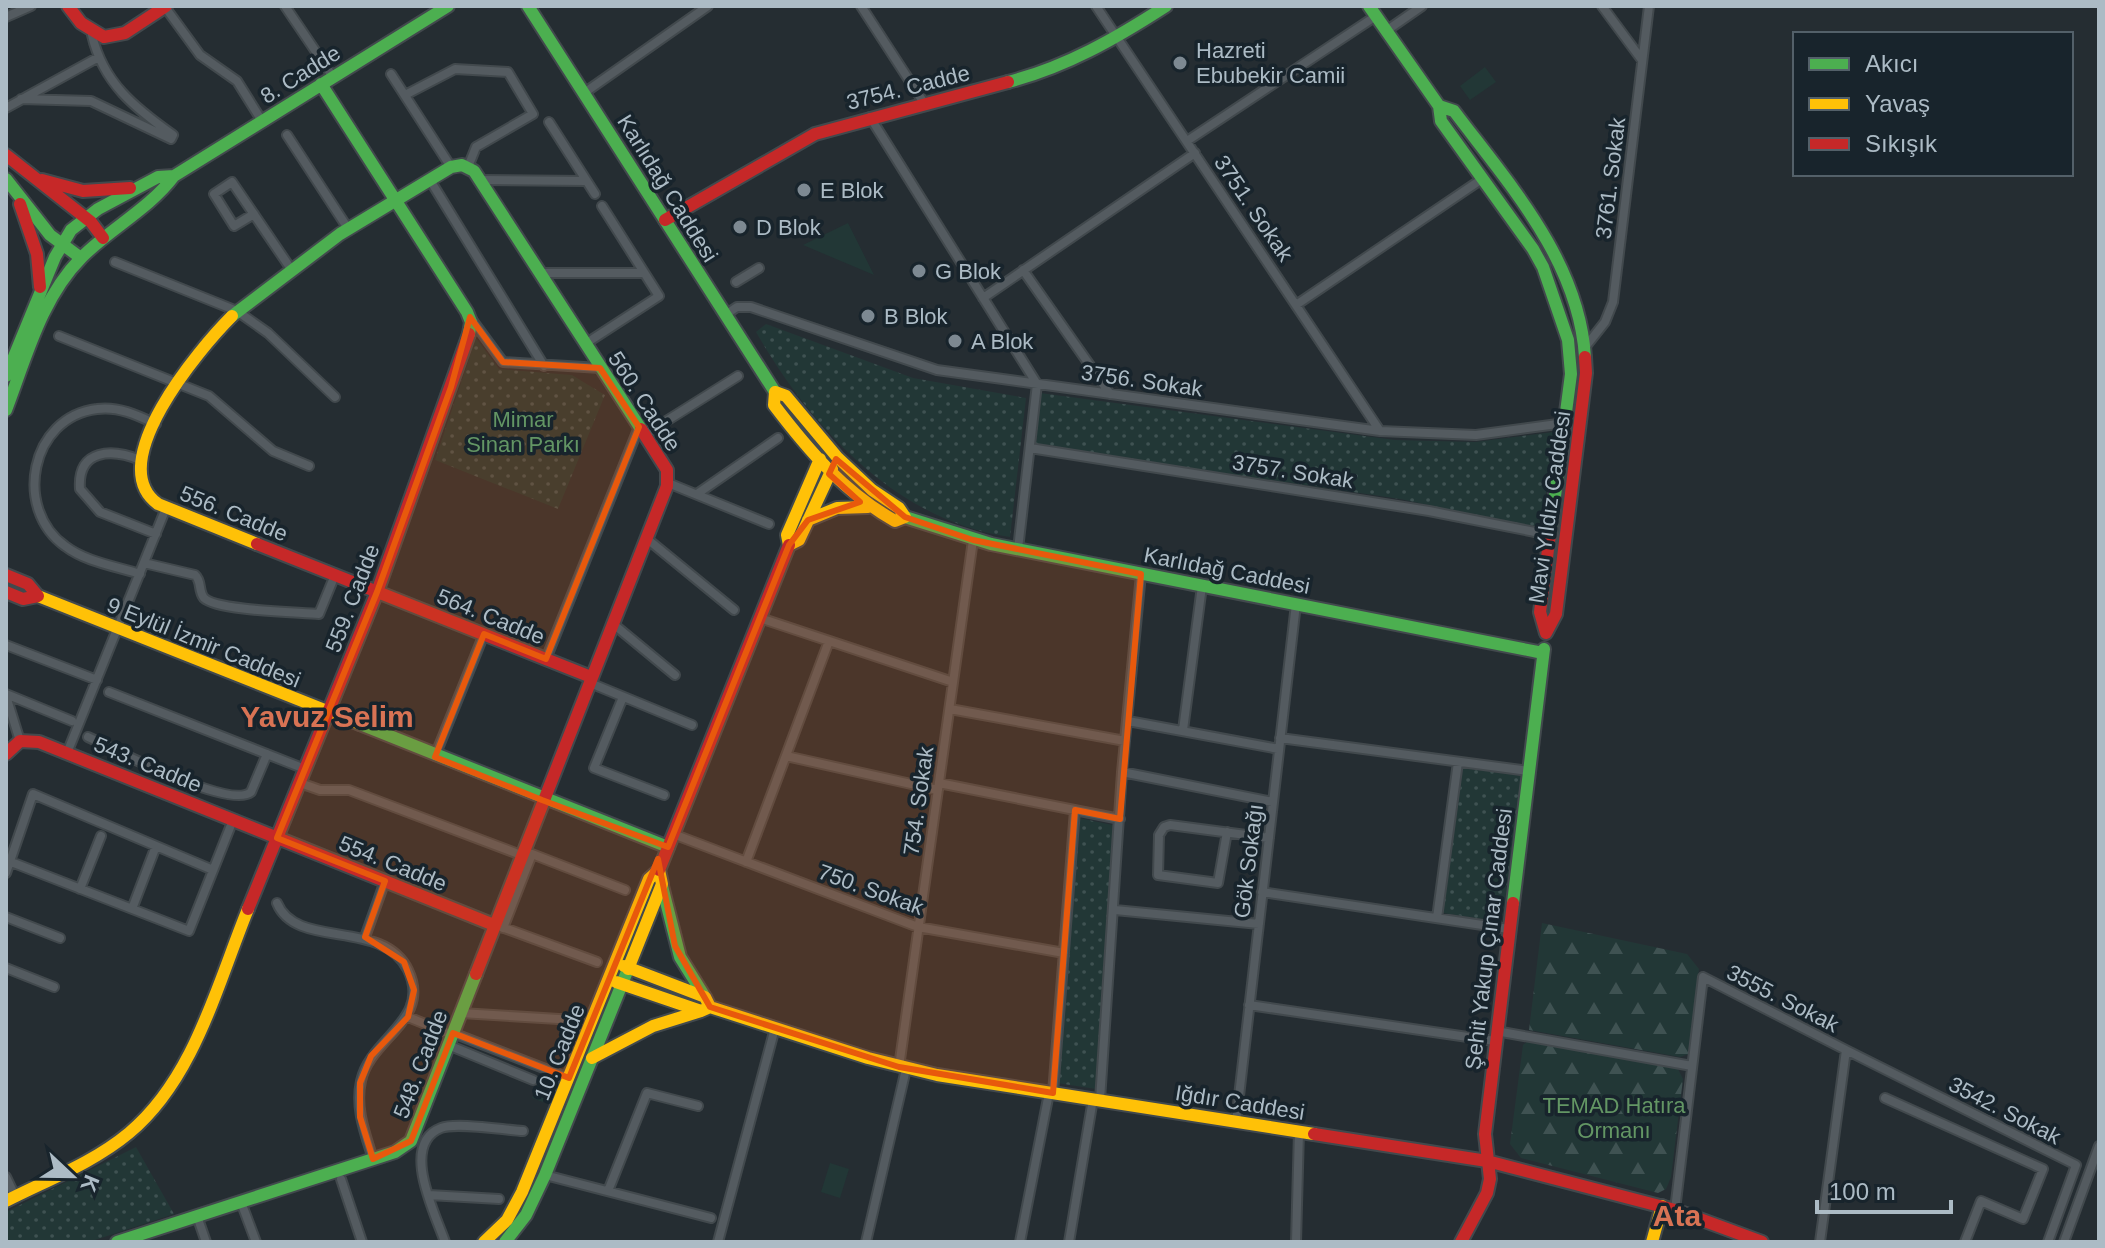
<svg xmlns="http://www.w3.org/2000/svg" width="2105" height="1248" font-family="Arial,sans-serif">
<defs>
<pattern id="forest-firs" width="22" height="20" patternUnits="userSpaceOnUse" patternTransform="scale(2)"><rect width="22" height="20" fill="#223736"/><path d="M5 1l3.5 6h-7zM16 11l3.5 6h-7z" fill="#3f5252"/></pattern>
<pattern id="park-dots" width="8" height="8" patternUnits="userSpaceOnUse" patternTransform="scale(2)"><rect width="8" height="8" fill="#223736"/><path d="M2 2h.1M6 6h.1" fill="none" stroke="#3f5252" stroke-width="1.8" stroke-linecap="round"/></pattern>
</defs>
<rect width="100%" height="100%" fill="#252d32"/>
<path fill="#223736" d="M1485 67 1496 82 1470 100 1460 86Z
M848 223 874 275 803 245Z
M541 1076 552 1081 543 1102 532 1098Z
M830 1163 849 1169 840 1198 821 1192Z"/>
<path fill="url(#forest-firs)" d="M1542 923 1687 954 1699 969 1689 1054 1680 1057 1529 1030Z
M1528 1041 1677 1067 1683 1079 1671 1177 1666 1189 1658 1193 1521 1158 1510 1144 1523 1045Z"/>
<path fill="url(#park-dots)" d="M766 324 913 378 1026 398 1010 537C897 521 811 428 756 332Z
M476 338 499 369 572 375 605 395 558 509 435 460Z
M1040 393 1395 440 1475 442 1554 432 1541 529 1400 499 1033 445Z
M1463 768 1522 776 1502 922 1443 913Z
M1079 818 1117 826 1096 1089 1057 1083Z
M136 1147 174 1214 89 1242H6V1212Z"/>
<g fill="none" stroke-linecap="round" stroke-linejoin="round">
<g stroke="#42494d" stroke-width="12">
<path id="street" d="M285 6 333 77
M861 6 924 103
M1096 6 1380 431
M1602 6 1642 60
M165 7 200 55 237 81 262 121
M6 17 31 6
M1386 31 1422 6
M391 74 451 167
M584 93 708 6
M405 95 455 69 508 72 533 114 476 147 468 167
M21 99 91 101 171 139 173 135C135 108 103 83 92 35
M6 108 97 58
M870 117 1037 384 1018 549
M549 122 595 194
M287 135 349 230
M1187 141 1376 16
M430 180 544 366
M480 180 586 181
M254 214 234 226 214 194 232 182 291 269
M115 262 237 311 268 333 335 397
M1023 270 1110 394
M540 273H644
M736 282 759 268
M983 298 1195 153
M1296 305 1482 179
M725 315 737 307H751L937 370 1380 431 1476 435 1565 423
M470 317 503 362 600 368
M59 336 209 396 273 451 309 466
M585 344 659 296 602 206
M1586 346 1605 322 1613 302 1649 6
M644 435 738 376
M1030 448 1429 511 1550 535
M140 460C113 449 77 448 80 489L100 512 156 534
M668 483 769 524
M697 494 778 438
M646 538 734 610
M144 563 195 575C202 581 198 591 204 598 217 611 298 612 319 614L335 575
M140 574C115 566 86 562 65 546 13 509 30 417 97 409 118 406 137 415 156 424
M760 618 953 682
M612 623 675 675
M6 645 97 680
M546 659 639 427
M590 683 692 725
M109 692 305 769
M6 694 72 721
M6 696 20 741
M623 697 594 768 664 795
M950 709 1125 741
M1128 721 1279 749
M1183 730 1202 586
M88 737C113 749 230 810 251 792L267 754
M1280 738 1529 771
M67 753 166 508
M435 756 484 634
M786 756 938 790
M1122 772 1273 802
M300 783 320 790H349L521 855
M939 783 1120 819
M1227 832 1218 883 1158 875 1159 835 1164 827 1170 825 1269 838
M673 834 918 927 1064 953
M6 860 189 931 233 820
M746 862 829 641
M6 873 33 794 213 870
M80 889 101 836
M1262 892 1509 929
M277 903C296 950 383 918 408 970 432 1020 370 1038 361 1081 355 1108 365 1133 373 1159
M132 909 156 846
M1115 910 1259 924
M6 917 60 938
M1437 918 1458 762
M499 926 597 962
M503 928 532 854 625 890
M365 937 385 881
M6 968 54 987
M1249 1005 1495 1041
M461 1013 575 1020
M408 1017 445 1032
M1496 1031 1692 1066
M453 1033 569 1078
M448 1045 533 1080
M1846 1050 2076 1165 2048 1242
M899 1067 973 540
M1053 1093 1075 810
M1885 1098 2043 1169 2023 1219 1981 1201 1965 1242
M1100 1100 1122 772 1141 574
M1236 1122 1296 604
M545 1175 711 1218
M6 1177 15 1196
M341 1179 362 1242
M608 1191 647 1093 698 1106
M429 1195 499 1199
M241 1202 256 1242
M1675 1210 1703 977 1846 1050 1820 1242
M197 1216 206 1242
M445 1242C436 1215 399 1144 441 1128 456 1122 504 1130 523 1131
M718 1242 775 1028
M866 1242 906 1069
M1020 1242 1049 1093
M1069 1242 1093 1099
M1296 1242 1299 1131
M2064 1242 2099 1146"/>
</g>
<g stroke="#42494d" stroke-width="16">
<path id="fast" d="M528 6 775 392
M1369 6 1439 106 1441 121 1533 249 1543 267 1568 340 1571 374 1550 534
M1008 82C1066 67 1115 39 1166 6
M321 84 467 312 471 322 469 334
M1439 106 1454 111C1509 184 1579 261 1585 357
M6 179 50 235 81 258
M232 316 340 234 451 167 462 165 474 171 641 429
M6 376 55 257 71 230 98 209 158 177 174 176
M6 410C26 358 41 298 82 257 111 228 149 209 174 176L448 6
M905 517 991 544 1543 653
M360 724 668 847
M662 886 680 957 703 994
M1513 903 1544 649
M117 1242 395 1152 411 1141 476 974
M505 1242 526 1215 545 1175 628 969"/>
</g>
<g stroke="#42494d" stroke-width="16">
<path id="slow" d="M232 316C199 349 102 464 158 504L257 544
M775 392 786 396 837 457 872 490 899 508 905 517 895 521C844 492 809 451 774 405Z
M820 459 787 535 789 545 799 540 832 469
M808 520 837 508 868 507
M38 596 360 724
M616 982 701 1011 710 1007 705 997 624 966
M710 1007 868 1058 937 1075 1314 1134
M592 1058 653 1026 701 1011
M6 1201C47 1180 93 1163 129 1133 194 1079 217 985 248 909
M484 1242 507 1220 522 1192 649 879 659 870 662 884 628 969
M1652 1242 1662 1206"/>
</g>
<g stroke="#42494d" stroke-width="16">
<path id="jam" d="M68 6 81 23 104 37 125 33 166 6
M6 155 91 222 103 238
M42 180 83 191 130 188
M20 204 37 254 40 287
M665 220 815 134 1008 82
M1550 534 1540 612 1546 633 1556 614 1586 373 1585 357
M257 544 591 677
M6 575 28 584 38 596 23 599 6 592
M6 754 20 741 39 742 494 925
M659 870 789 545
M248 909 377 592 469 334
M476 974 667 486V470L641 429
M1314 1134 1487 1161 1675 1210 1762 1242
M1461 1242 1487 1193 1490 1179 1485 1134 1513 903"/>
</g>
<use href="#street" stroke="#545b60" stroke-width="8"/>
<use href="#fast" stroke="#4caf50" stroke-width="12"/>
<use href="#slow" stroke="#ffc107" stroke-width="12"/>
<use href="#jam" stroke="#c62828" stroke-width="12"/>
</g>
<path fill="#e8590c" fill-opacity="0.2" stroke="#e8590c" stroke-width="6" stroke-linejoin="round" d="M470 317 503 362 600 368 639 427 546 659 484 634 435 757 542 800 668 847 789 545 808 520 860 502 829 474 836 459 905 517 973 540 1141 574 1120 819 1075 810 1053 1093 899 1067 710 1007 675 946 658 859 569 1078 453 1033 411 1141 373 1159 360 1117V1083L371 1056 408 1017 414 990 404 962 365 937 385 881 277 838 377 592 451 387Z"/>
<g fill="#7d8992" stroke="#18242c" stroke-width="3">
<circle cx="1180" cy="63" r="8"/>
<circle cx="804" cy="190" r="8"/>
<circle cx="740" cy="227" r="8"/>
<circle cx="919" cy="271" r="8"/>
<circle cx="868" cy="316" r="8"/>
<circle cx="955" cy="341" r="8"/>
</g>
<g text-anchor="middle" stroke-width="7" stroke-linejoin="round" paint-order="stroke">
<g font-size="22" fill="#acbbc5" stroke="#18242c" text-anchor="start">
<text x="1196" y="58">Hazreti<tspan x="1196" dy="25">Ebubekir Camii</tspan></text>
<text x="820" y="198">E Blok</text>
<text x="756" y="235">D Blok</text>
<text x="935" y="279">G Blok</text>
<text x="884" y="324">B Blok</text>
<text x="971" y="349">A Blok</text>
</g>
<g font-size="22" fill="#acbbc5" stroke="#18242c">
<text transform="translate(300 74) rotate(-32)" y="8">8. Cadde</text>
<text transform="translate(908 87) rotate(-14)" y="8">3754. Cadde</text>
<text transform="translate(1610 178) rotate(-83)" y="8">3761. Sokak</text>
<text transform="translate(668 188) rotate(58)" y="8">Karlıdağ Caddesi</text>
<text transform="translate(1254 208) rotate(56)" y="8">3751. Sokak</text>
<text transform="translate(1142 380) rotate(8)" y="8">3756. Sokak</text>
<text transform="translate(645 401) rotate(57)" y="8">560. Cadde</text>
<text transform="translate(1293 471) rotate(9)" y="8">3757. Sokak</text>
<text transform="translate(1549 507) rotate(-82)" y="8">Mavi Yıldız Caddesi</text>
<text transform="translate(234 513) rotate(22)" y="8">556. Cadde</text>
<text transform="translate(1227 570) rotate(11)" y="8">Karlıdağ Caddesi</text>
<text transform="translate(352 598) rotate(-69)" y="8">559. Cadde</text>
<text transform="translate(491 616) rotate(22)" y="8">564. Cadde</text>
<text transform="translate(204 642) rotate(22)" y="8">9 Eylül İzmir Caddesi</text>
<text transform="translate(148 764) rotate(22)" y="8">543. Cadde</text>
<text transform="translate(918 801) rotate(-82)" y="8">754. Sokak</text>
<text transform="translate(1248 861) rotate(-83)" y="8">Gök Sokağı</text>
<text transform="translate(393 863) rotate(22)" y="8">554. Cadde</text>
<text transform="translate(871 889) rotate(20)" y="8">750. Sokak</text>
<text transform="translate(1488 939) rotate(-83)" y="8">Şehit Yakup Çınar Caddesi</text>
<text transform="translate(1783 998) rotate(27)" y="8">3555. Sokak</text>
<text transform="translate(559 1052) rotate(-68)" y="8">10. Cadde</text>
<text transform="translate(420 1064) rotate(-69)" y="8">548. Cadde</text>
<text transform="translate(1240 1102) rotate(9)" y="8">Iğdır Caddesi</text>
<text transform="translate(2005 1110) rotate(27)" y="8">3542. Sokak</text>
</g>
<g font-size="22" fill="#639664" stroke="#18242c">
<text x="523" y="427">Mimar<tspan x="523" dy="25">Sinan Parkı</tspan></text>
<text x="1614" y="1113">TEMAD Hatıra<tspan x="1614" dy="25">Ormanı</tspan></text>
</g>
<g font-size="30" font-weight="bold" fill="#d87354" stroke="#18242c">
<text x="327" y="727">Yavuz Selim</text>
<text x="1677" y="1226">Ata</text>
</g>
</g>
<rect width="2105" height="1248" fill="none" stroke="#acbbc5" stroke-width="16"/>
<rect x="1793" y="32" width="280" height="144" fill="#18242c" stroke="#536069" stroke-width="2"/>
<rect x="1809" y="58" width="40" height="12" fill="#4caf50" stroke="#536069" stroke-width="2"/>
<text x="1865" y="72" font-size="24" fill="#acbbc5">Akıcı</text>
<rect x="1809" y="98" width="40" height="12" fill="#ffc107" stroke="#536069" stroke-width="2"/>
<text x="1865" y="112" font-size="24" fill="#acbbc5">Yavaş</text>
<rect x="1809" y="138" width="40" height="12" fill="#c62828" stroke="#536069" stroke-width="2"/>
<text x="1865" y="152" font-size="24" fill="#acbbc5">Sıkışık</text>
<g transform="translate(72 1176) rotate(112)" stroke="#18242c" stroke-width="6" paint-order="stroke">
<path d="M0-6L14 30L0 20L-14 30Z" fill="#acbbc5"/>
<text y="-12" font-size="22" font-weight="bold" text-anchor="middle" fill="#acbbc5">K</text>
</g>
<path d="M1817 1200v12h134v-12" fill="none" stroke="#acbbc5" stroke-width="4"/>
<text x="1829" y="1200" font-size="24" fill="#acbbc5" stroke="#18242c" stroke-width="6" paint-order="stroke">100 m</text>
</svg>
